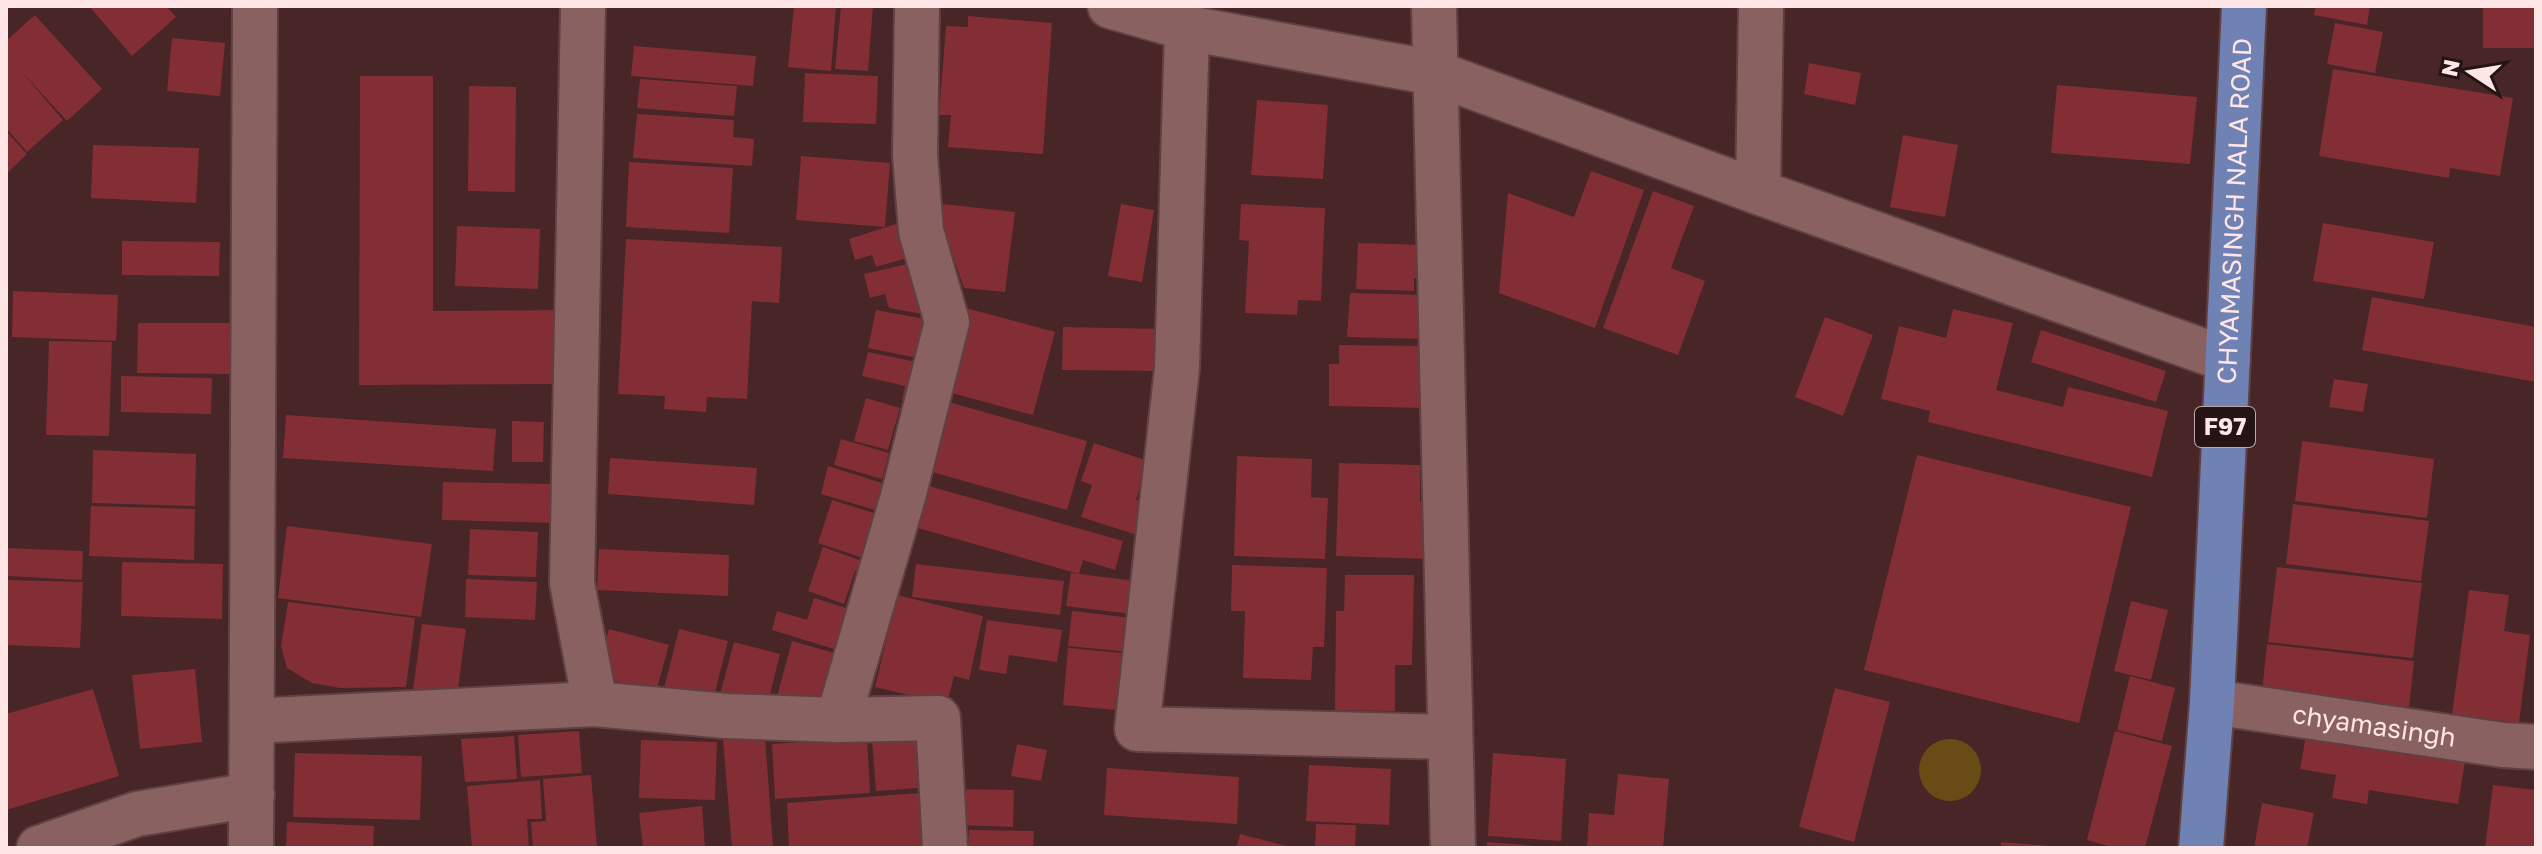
<svg xmlns="http://www.w3.org/2000/svg" width="2542" height="854" font-family="'Golos Text',sans-serif">
<rect width="100%" height="100%" fill="#482526"/>
<path fill="#684b15" d="M1919 770a31 31 0 1 1 62 0a31 31 0 1 1-62 0Z"/>
<path fill="#822e34" d="M89 6H166L176 17 132 56Z
M794 6H836L831 71 788 67Z
M841 6H873L868 71 835 69Z
M2316 6H2370L2367 25 2314 15Z
M2483 6H2536V48H2483Z
M35 15 102 89 67 121 20 70 63 120 27 152 6 128V41Z
M968 16 1052 23 1043 154 948 147 951 115H939L946 26 968 27Z
M2335 23 2383 32 2375 73 2327 64Z
M172 38 225 43 220 96 167 91Z
M634 46 756 56 753 86 631 76Z
M1809 63 1861 73 1855 105 1804 94Z
M2333 69 2513 98 2500 176 2450 168 2449 178 2319 156Z
M805 73 878 76 876 124 803 122Z
M360 76H433V311L563 310V384L359 385Z
M640 79 737 86 734 116 637 108Z
M2057 85 2197 97 2190 164 2051 153Z
M469 86 516 87 515 192 468 191Z
M1257 100 1328 105 1323 179 1251 175Z
M637 114 734 120 733 137 754 139 752 166 633 158Z
M6 131 27 154 6 174Z
M1903 135 1958 145 1945 217 1890 207Z
M93 145 199 148 196 203 91 198Z
M801 156 890 163 885 227 796 220Z
M629 162 733 168 729 233 626 227Z
M1591 171 1644 190 1595 328 1499 293 1508 193 1574 217Z
M1653 191 1694 206 1671 268 1705 281 1678 355 1603 328Z
M935 203 1015 212 1005 292 964 288Z
M1121 204 1154 210 1142 282 1108 276Z
M1241 204 1325 208 1321 301 1298 300 1297 315 1245 313 1249 241 1239 240Z
M902 222 914 256 876 267 872 255 855 260 849 239Z
M2323 223 2434 242 2424 299 2313 281Z
M457 226 540 229 538 289 455 286Z
M626 239 782 247 779 303 752 301 747 399 707 397 706 412 664 409 665 396 618 394Z
M122 241 220 242 219 276 122 275Z
M1358 243 1428 245 1427 279 1414 278V291L1356 289Z
M920 261 933 316 889 308 885 294 870 298 864 274Z
M13 291 118 295 116 341 12 337Z
M1350 293 1426 295 1425 339 1347 337Z
M2372 297 2536 327V382L2362 350Z
M966 308 1055 332 1033 415 944 391Z
M1953 309 2013 323 1996 390 2063 407 2068 387 2168 411 2152 477 1928 422 1930 411 1881 399 1899 326 1946 338Z
M876 310 936 321 928 360 868 348Z
M1825 317 1873 335 1843 416 1795 397Z
M138 323H232V374L137 373Z
M1063 327 1162 329V371L1062 370Z
M2041 330 2166 371 2156 402 2031 362Z
M49 341 112 342 109 436 46 435Z
M1339 345 1428 346 1427 408 1329 406V364H1339Z
M868 352 926 364 918 403 902 400 905 386 862 376Z
M121 376 212 378 211 414 121 412Z
M2334 379 2368 384 2363 412 2329 407Z
M866 398 900 408 888 450 854 441Z
M945 401 1087 441 1067 510 925 470Z
M286 415 496 429 493 471 283 458Z
M512 421 544 422 543 462H512Z
M841 439 889 453 882 479 834 465Z
M2302 441 2434 459 2427 518 2295 501Z
M1094 443 1148 461 1136 500 1154 505 1143 537 1081 517 1092 485 1081 481Z
M93 450 196 454 195 506 92 503Z
M1917 455 2131 507 2079 723 1864 670Z
M1237 456 1312 459 1311 497 1328 498 1325 559 1234 556Z
M610 458 757 468 754 505 608 494Z
M1339 463 1420 465V501L1429 502 1428 559 1336 556Z
M828 466 892 486 885 513 821 494Z
M443 482 558 484 557 523 442 520Z
M922 484 1123 541 1115 570 1083 560 1079 574 911 526Z
M832 500 883 516 869 560 818 543Z
M2293 504 2429 521 2421 581 2286 564Z
M91 506 195 509 194 560 89 556Z
M287 526 432 544 421 617 278 598Z
M470 529 538 532 536 577 468 575Z
M823 547 868 563 864 573 855 571 844 604 808 591Z
M6 548 83 551 82 580 6 576Z
M599 549 729 555 728 596 597 590Z
M122 562 223 564 222 619 121 616Z
M916 564 1064 581 1060 615 912 597Z
M1232 565 1327 568 1324 647H1313L1311 680 1243 678 1245 611H1231Z
M2277 567 2422 583 2413 658 2268 642Z
M1071 573 1144 582 1139 615 1066 606Z
M1345 575H1414L1412 665H1395V711L1335 710 1336 611H1344Z
M466 579 537 582 535 620 465 617Z
M6 580 83 582 80 648 6 645Z
M2469 590 2509 595 2504 631 2530 635 2519 723 2452 714Z
M897 595 983 616 969 680 954 676 947 704 875 687Z
M814 598 859 612 847 653 772 630 777 611 807 620Z
M2131 601 2168 610 2151 680 2114 671Z
M288 602 415 618 406 687 340 688 312 683 287 668 281 646Z
M1072 611 1132 618 1128 652 1068 646Z
M987 620 1062 630 1057 662 1009 655 1006 674 979 670Z
M422 624 466 629 457 696 413 690Z
M609 629 669 645 656 692 615 681 601 656Z
M679 629 728 641 712 704 663 692Z
M792 641 845 656 831 706 775 704Z
M734 642 780 654 767 707 718 702Z
M2267 644 2414 661 2408 717 2261 701Z
M1068 648 1122 653 1116 710 1063 705Z
M195 669 202 742 140 749 132 675Z
M2130 676 2175 688 2162 741 2117 730Z
M1835 688 1890 702 1854 842 1799 827Z
M93 689 119 776 6 810V714Z
M2307 730 2466 756 2458 804 2369 790 2367 804 2332 798 2336 775 2300 769Z
M579 731 582 773 521 777 518 735Z
M2115 731 2172 746 2145 848H2115L2087 840Z
M514 736 517 779 465 782 461 739Z
M930 736 933 787 876 791 872 740Z
M765 737 773 846 732 848 723 740Z
M867 738 870 793 775 799 772 744Z
M641 740 717 742 715 800 639 798Z
M1017 744 1047 750 1041 781 1011 776Z
M295 753 422 756 420 820 293 817Z
M1493 753 1566 759 1561 841 1488 836Z
M1309 765 1391 769 1389 825 1306 821Z
M1107 768 1239 777 1237 824 1104 815Z
M1618 774 1669 779 1663 848H1587L1589 813 1614 815Z
M591 775 597 848H533L531 822 546 821 543 779Z
M540 780 542 819H527L529 848H472L467 786Z
M2493 785 2536 790V848H2485Z
M959 789 1014 790 1013 827 958 825Z
M932 792 935 846 789 848 787 803Z
M2262 803 2314 813 2307 848H2254Z
M702 806 705 848H643L639 813Z
M287 822 374 826 373 848H286Z
M1316 824 1356 825 1355 848H1315Z
M969 830 1034 831 1033 848H968Z
M1240 834 1291 847V848H1236Z
M1487 842 1537 846V848H1487Z
M2001 842 2051 846V848H2001Z"/>
<g fill="none" stroke-linecap="round" stroke-linejoin="round">
<g stroke="#5f4143" stroke-width="48">
<g id="minor">
<path d="M583 6 572 583 595 704"/>
<path d="M1110 6 1187 28 1435 73 1758 192 2228 360"/>
<path d="M1434 6 1453 848"/>
<path d="M1187 28 1177 368 1137 729 1450 737"/>
<path d="M1758 192 1761 6"/>
<path id="s1" d="M2212 702 2503 745 2536 747"/>
<path d="M838 720 904 493 947 322 921 231 915 155 917 6"/>
<path d="M252 721 595 704 726 716 838 720 938 718 945 848"/>
<path d="M39 848 137 814 252 795"/>
<path d="M251 848 255 6"/>
</g>
</g>
<g stroke="#5f4143" stroke-width="48">
<g id="major">
<path id="s2" d="M2201 848 2212 702 2244 6"/>
</g>
</g>
<use href="#minor" stroke="#8a6161" stroke-width="44"/>
<use href="#major" stroke="#7081b4" stroke-width="44"/>
</g>
<g text-anchor="middle" stroke-width="8" stroke-linejoin="round" paint-order="stroke">
<rect fill="#241414" stroke="#bda7a7" stroke-width="2" x="2195" y="407" width="60" height="40" rx="6"/>
<g font-size="24" font-weight="bold" fill="#fee6e6">
<text x="2225" y="435">F97</text>
</g>
<g font-size="26" fill="#fee6e6" stroke="#241414">
<text dy="9" stroke="none"><textPath href="#s2" startOffset="638">CHYAMASINGH NALA ROAD</textPath></text>
<text dy="9" stroke="none"><textPath href="#s1" startOffset="164">chyamasingh</textPath></text>
</g>
</g>
<rect width="2542" height="854" fill="none" stroke="#fee6e6" stroke-width="16"/>
<g transform="translate(2470 72) rotate(282)" stroke="#241414" stroke-width="6" paint-order="stroke">
<path d="M0-6L14 30L0 20L-14 30Z" fill="#fee6e6"/>
<text y="-12" font-size="22" font-weight="bold" text-anchor="middle" fill="#fee6e6">N</text>
</g>
</svg>
